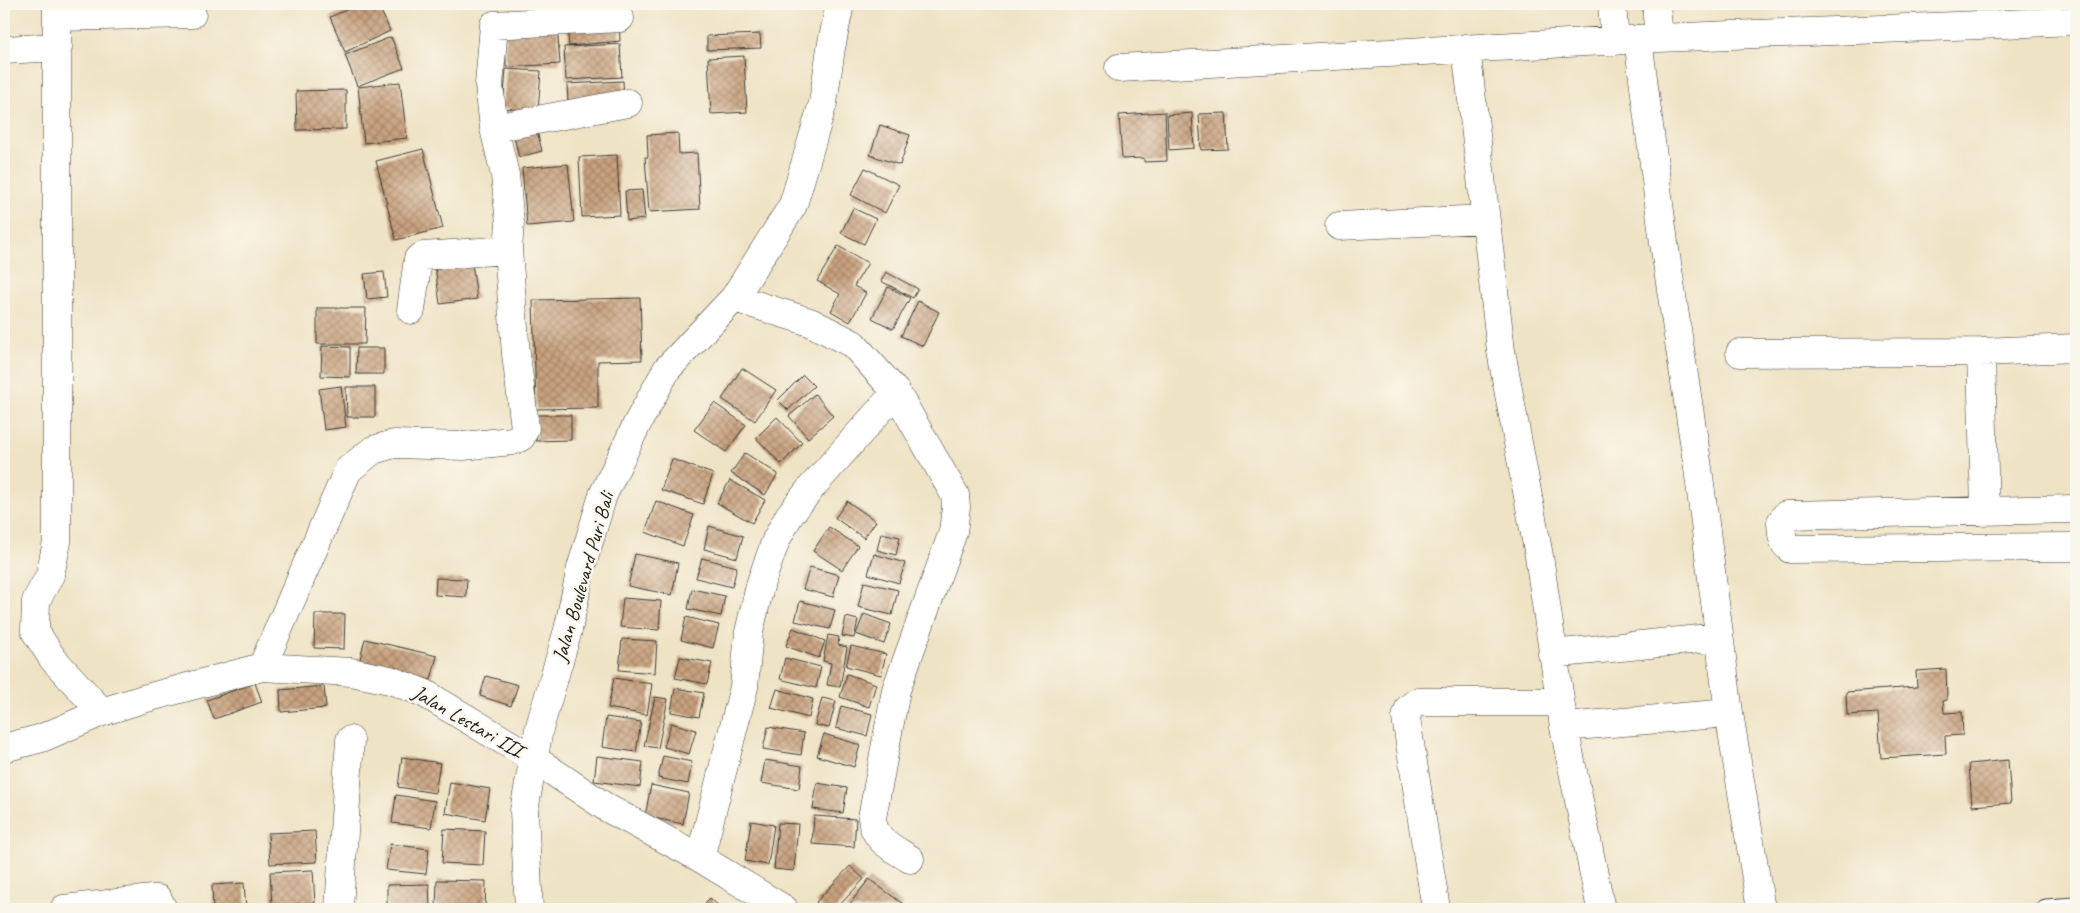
<svg xmlns="http://www.w3.org/2000/svg" width="2080" height="913" font-family="Caveat,sans-serif">
<defs>
<pattern id="building-cross-hatch" width="8" height="8" patternUnits="userSpaceOnUse" patternTransform="scale(1.25)"><rect width="8" height="8" fill="#c9a27f"/><path d="M0 0l8 8M0 8l8-8" fill="none" stroke="#a28367"/></pattern>
</defs>
<rect width="100%" height="100%" fill="#fbf7ec"/>
<filter id="ink" filterUnits="userSpaceOnUse"><feTurbulence type="fractalNoise" baseFrequency=".02" numOctaves="2"/><feDisplacementMap in="SourceGraphic" scale="10" xChannelSelector="R" yChannelSelector="G"/><feConvolveMatrix kernelMatrix="1 2 1 2 8 2 1 2 1" color-interpolation-filters="sRGB"/></filter>
<filter id="wash" filterUnits="userSpaceOnUse"><feTurbulence type="fractalNoise" baseFrequency=".0096" numOctaves="4" result="noise"/><feDisplacementMap in="SourceGraphic" scale="20" xChannelSelector="R" yChannelSelector="G"/><feGaussianBlur stdDeviation="1.12" result="paint"/><feColorMatrix in="noise" values="0 0 0 0 0 0 0 0 0 0 0 0 0 0 0 0 0 1.4 0 .05"/><feComposite in="paint" operator="in"/></filter>
<g filter="url(#wash)">
<rect width="100%" height="100%" fill="#efe3c5"/>
<g id="blocks">
<path fill="url(#building-cross-hatch)" d="M360 4H378L390 31 345 52 330 17Z
M756 4H793V6H756Z
M619 20 620 41 569 46 567 24Z
M557 25 560 64 506 67 505 27Z
M760 34 761 48 707 50V36Z
M391 37 404 68 357 86 345 55Z
M620 44 622 77 566 80 564 47Z
M744 56 747 112 711 114 708 58Z
M506 69 541 71 538 111 503 108Z
M623 81 624 99 568 102 567 84Z
M400 82 407 138 364 143 358 87Z
M346 90V129L297 130 296 91Z
M1165 112 1167 161 1144 162V158L1122 159 1119 115Z
M1192 113 1194 148 1169 150 1167 115Z
M1226 113 1228 149 1201 150 1199 114Z
M535 123 542 151 519 157 512 129Z
M880 125 910 135 900 165 870 155Z
M678 133 679 154 697 153 700 209 649 212 645 157H648L647 135Z
M423 149 443 228 396 240 376 161Z
M617 155 620 215 582 217 579 157Z
M568 164 574 222 527 226 522 168Z
M865 168 899 185 885 213 851 195Z
M642 190 645 219 627 221 625 191Z
M853 208 876 219 864 244 841 233Z
M838 246 868 263 854 286 866 293 850 322 831 311 840 294 817 281Z
M472 263 477 299 440 304 435 267Z
M384 272 387 297 367 299 364 274Z
M886 272 918 289 913 298 881 281Z
M888 287 910 298 893 329 872 318Z
M640 298 642 360 598 361V408L536 409 533 300Z
M918 301 939 312 923 346 901 336Z
M317 308H366L365 344H317Z
M322 346 350 347V377L321 376Z
M357 348H384V374H356Z
M742 368 776 390 755 421 722 399Z
M803 375 814 386 788 410 778 400Z
M341 386 346 427 324 430 319 389Z
M346 387H375V417H347Z
M815 394 833 416 808 438 789 416Z
M714 403 746 425 726 452 694 430Z
M536 415H571V440L536 441Z
M777 417 802 443 781 464 756 438Z
M745 453 778 474 765 495 731 473Z
M672 459 713 474 703 504 661 490Z
M730 480 765 500 752 523 717 503Z
M656 501 694 515 683 546 645 532Z
M847 501 876 521 864 538 835 518Z
M709 526 743 536 737 558 704 549Z
M829 527 858 546 842 570 813 551Z
M881 533 900 537 896 555 877 550Z
M635 554 678 563 672 595 628 586Z
M874 554 905 563 899 583 868 574Z
M702 558 737 567 732 587 696 578Z
M810 567 839 575 833 597 803 589Z
M436 578 467 579 466 597 435 595Z
M864 582 898 590 892 615 858 607Z
M692 589 725 596 721 616 688 609Z
M623 598 661 601 659 630 620 627Z
M800 601 835 610 830 629 795 621Z
M315 614H345L344 649 314 648Z
M864 614 891 624 884 644 856 634Z
M686 617 719 625 713 648 681 640Z
M846 617 858 620 854 638 842 636Z
M793 628 825 641 819 658 786 646Z
M828 635 839 637 838 645 847 647 840 687 827 685 831 663 823 661Z
M365 639 437 656 431 680 359 663Z
M622 639 657 641 655 673 619 670Z
M851 646 886 654 881 675 846 666Z
M680 657 712 663 707 684 675 678Z
M785 658 821 667 816 688 780 679Z
M1946 669 1947 700 1943 701 1944 713 1962 712 1963 735 1945 736 1946 754 1881 758 1878 713 1847 715 1846 692 1917 687 1916 671Z
M847 674 876 684 869 707 840 697Z
M486 676 518 685 511 706 480 696Z
M4 677H6V733H4Z
M614 678 652 684 647 715 608 708Z
M255 683 262 702 214 719 207 700Z
M324 686 326 708 281 712 280 690Z
M675 688 704 693 699 717 671 712Z
M777 689 813 699 809 718 771 708Z
M655 697 668 699 658 748 644 746Z
M822 698 836 701 829 728 815 725Z
M841 706 872 714 867 736 836 728Z
M606 717 641 722 636 752 602 747Z
M671 723 696 730 689 754 664 747Z
M768 727 804 733 801 755 763 749Z
M824 734 860 745 854 767 817 756Z
M597 756 643 762 640 787 594 781Z
M663 756 692 762 688 784 658 778Z
M402 757 440 763 435 793 398 787Z
M765 760 802 766 799 789 761 783Z
M2008 760 2011 803 1972 806 1969 764Z
M450 782 490 789 485 820 445 813Z
M817 783 847 788 843 813 813 809Z
M651 785 689 793 683 824 645 816Z
M396 795 435 801 431 828 392 823Z
M814 816 856 819 854 847 812 844Z
M751 821 774 825 768 865 745 861Z
M778 823 798 824 794 871 774 869Z
M444 829 485 831 483 865 442 863Z
M315 831 317 862 270 864 268 833Z
M390 844 429 849 426 874 386 870Z
M850 866 864 879 836 909H824L816 902Z
M313 870 315 903 272 906 270 872Z
M869 879 903 904 900 909H846Z
M437 880 486 881 485 909H436Z
M244 883 246 909H213L212 885Z
M429 884 430 909H387V885Z
M710 898 722 909H699Z"/>
</g>
</g>
<g filter="url(#ink)">
<use href="#blocks" fill-opacity="0" stroke="#3c3a35" stroke-width="1"/>
<g fill="none" stroke-linecap="round" stroke-linejoin="round">
<g stroke="#3c3a35" stroke-width="21">
<path id="service" d="M2046 909 2076 907"/>
</g>
<g stroke="#3c3a35" stroke-width="29">
<path id="minor" d="M57 4V542L50 575 36 601 35 631 53 659 102 712
M1612 4 1615 41
M1656 4 1659 38
M57 17 192 14
M1638 39 1664 243 1698 468 1729 713 1761 909
M1466 48 1501 351 1539 556 1564 727 1601 909
M4 50 58 47
M1119 68 1659 38 2076 21
M494 128 628 103
M1339 226 1485 219
M734 298 810 322 853 344 896 392 955 495 956 507 953 532 896 690 872 818C873 840 893 848 910 859
M411 310 418 259 423 256 508 250
M1981 352 1985 512
M1740 353 1981 352 2076 348
M2076 509 1786 515 1781 522C1782 533 1781 542 1790 549L2076 547
M1552 654 1719 637
M262 667 348 470 373 450 394 444 463 446 512 441 521 437 525 428 516 354 508 250 510 223 505 175 494 128 489 85 494 25 620 18
M1564 727 1729 713
M700 858 744 687 749 632 761 582 776 540 789 516 811 488 896 392
M64 909 152 899H158L163 909
M339 909 350 740
M529 909 524 811 539 729 568 630 581 568 603 495 637 424 667 369 734 298 793 205 823 103 831 48 840 4
M1436 909 1406 718 1409 708 1417 702H1560"/>
</g>
<g stroke="#3c3a35" stroke-width="29">
<path id="tertiary" d="M4 748 42 738 102 712 143 699 262 667 351 672 390 680 424 693 534 759 607 808 700 858 784 909"/>
</g>
<use href="#service" stroke="#fff" stroke-width="19"/>
<use href="#minor" stroke="#fff" stroke-width="28"/>
<use href="#tertiary" stroke="#fff" stroke-width="28"/>
</g>
</g>
<g text-anchor="middle" stroke-width="5" stroke-linejoin="round" paint-order="stroke">
<g font-size="21" fill="#1c1c1c" stroke="#fbf7ec">
<text transform="translate(583 577) rotate(-74)" y="7">Jalan Boulevard Puri Bali</text>
<text transform="translate(468 721) rotate(30)" y="7">Jalan Lestari III</text>
</g>
</g>
<rect width="2080" height="913" fill="none" stroke="#fbf7ec" stroke-width="20"/>
</svg>
